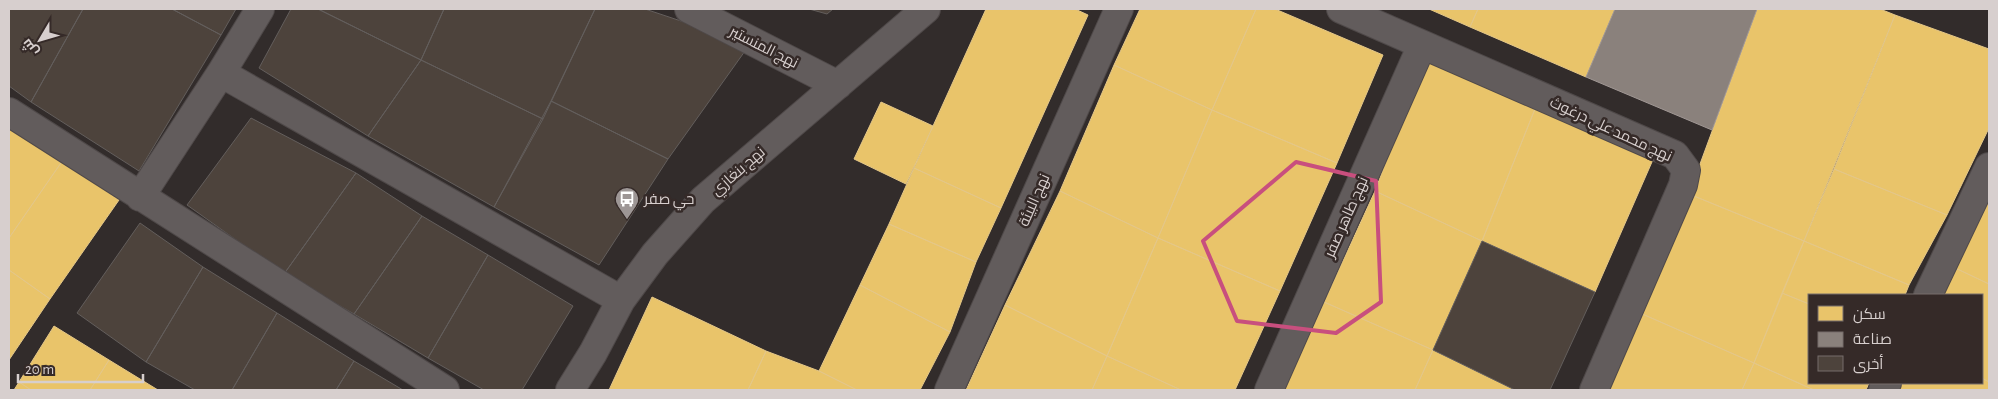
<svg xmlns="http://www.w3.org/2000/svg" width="1998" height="399" font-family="'Alegreya Sans',Cairo,sans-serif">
<rect width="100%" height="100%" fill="#322c2b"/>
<path fill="#e9c46a" stroke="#e4c788" d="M986 9H1075L1088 15 1001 208 914 168Z
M1140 9H1256L1212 110 1114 65Z
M1256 9H1275L1383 55 1337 163 1212 110Z
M1429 9H1478L1470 27Z
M1478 9H1615L1586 77 1470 27Z
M1757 9H1880L1895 15 1804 241 1689 194Z
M1895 15 1989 49V128L1947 215 1834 169Z
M1424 60 1537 104 1482 241 1375 191Z
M1114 65 1212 110 1158 238 1060 191Z
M881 102 933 126 906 184 854 159Z
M1537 104 1655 155 1595 292 1482 241Z
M1212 110 1337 163 1280 291 1158 238Z
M9 123 63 160 9 238Z
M63 160 119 200 50 299 9 270V238Z
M914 168 1001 208 976 262 889 224Z
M1834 169 1947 215 1909 285 1804 241Z
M1989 182V284L1951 266Z
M1060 191 1158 238 1107 356 1005 305Z
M1375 191 1482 241 1433 350 1324 302Z
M1689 194 1804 241 1754 363 1640 313Z
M889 224 976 262 950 332 860 285Z
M1158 238 1280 291 1235 390H1181L1107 356Z
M1804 241 1909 285 1905 295H1809V304L1782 293Z
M1951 266 1989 284V382L1982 378V295H1937Z
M9 270 50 299 9 360Z
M860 285 950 332 920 390H857L819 371Z
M1782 293 1809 304V383H1869L1866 390H1814L1754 363Z
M652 297 766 351 748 390H609Z
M1324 302 1433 350 1415 390H1284Z
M1005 305 1107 356 1092 390H966Z
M1640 313 1754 363 1742 390H1608Z
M54 326 109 360 90 390H31L19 382Z
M1433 350 1515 390H1415Z
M766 351 819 371 857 390H748Z
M1107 356 1181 390H1092Z
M109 360 158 390H90Z
M1754 363 1814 390H1742Z
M1982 378 1989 382V390H1899L1902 383H1982Z
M19 382 31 390H14Z"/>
<path fill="#8a817c" stroke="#a19895" d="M1615 9H1757L1712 130 1586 77Z"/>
<path fill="#4d433c" stroke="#635e5c" d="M9 9H83L31 102 9 86Z
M83 9H172L221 35 139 171 31 102Z
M172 9H236L221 35Z
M291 9H318L421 60 368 136 259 68Z
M318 9H444L421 60Z
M444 9H595L543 119 421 60Z
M595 9H645L750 44 668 159 551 101Z
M809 9H833L827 14Z
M421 60 543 119 494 207 368 136Z
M551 101 668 159 599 265 494 207Z
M251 118 356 173 284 274 187 205Z
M356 173 422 216 354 314 284 274Z
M422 216 488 255 428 358 354 314Z
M140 223 203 267 146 362 77 313Z
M1482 241 1595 292 1550 390H1515L1433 350Z
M488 255 573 306 522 390H484L428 358Z
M203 267 277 313 232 390H195L146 362Z
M277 313 354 361 336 390H232Z
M354 361 403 390H336Z"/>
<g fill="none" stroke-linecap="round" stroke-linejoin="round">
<g stroke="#4f4949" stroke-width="30">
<path id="street" d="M689 9 838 85
M1341 9 1675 155 1686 170 1683 185 1594 390
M221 73 621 300
M9 112 445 390
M140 197 221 73 260 9
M1928 295 1989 167
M570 390 593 353 621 300 655 254 703 200 926 9
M949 390 1119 9
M1269 390 1422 45
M1883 390 1887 383"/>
</g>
<use href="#street" stroke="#625c5c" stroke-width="28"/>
</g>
<path fill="none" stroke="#c84f7e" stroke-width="4" stroke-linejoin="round" d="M1296 162 1376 181 1381 302 1336 333 1237 321 1203 241Z"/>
<defs>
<g id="bus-pin" transform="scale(1.25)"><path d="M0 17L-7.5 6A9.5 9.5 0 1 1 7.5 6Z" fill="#9d9695" stroke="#352a28"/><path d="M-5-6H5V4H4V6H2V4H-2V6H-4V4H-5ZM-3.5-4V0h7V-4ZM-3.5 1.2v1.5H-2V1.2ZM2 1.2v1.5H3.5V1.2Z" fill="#fff"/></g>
</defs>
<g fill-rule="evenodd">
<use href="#bus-pin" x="627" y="199"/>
</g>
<g text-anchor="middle" stroke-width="5" stroke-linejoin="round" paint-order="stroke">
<g font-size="15" fill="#d7cfce" stroke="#352a28">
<text transform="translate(764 47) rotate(27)" y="5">نهج المنستير</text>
<text transform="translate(1611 129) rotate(25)" y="5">نهج محمد علي درغوث</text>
<text transform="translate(738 171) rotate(-41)" y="5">نهج بنغازي</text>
<text transform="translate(1034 200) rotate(-66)" y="5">نهج البيئة</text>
<text transform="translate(1346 217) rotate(-66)" y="5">نهج طاهر صفر</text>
</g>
<g font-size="15" fill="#d7cfce" stroke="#352a28" text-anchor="start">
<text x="644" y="204">حي صفر</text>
</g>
</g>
<rect width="1998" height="399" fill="none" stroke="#d7cfce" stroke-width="20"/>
<rect x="1808" y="294" width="175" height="90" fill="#352a28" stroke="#766c6a"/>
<rect x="1818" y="306" width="25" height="15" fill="#e9c46a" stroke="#766c6a"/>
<text x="1853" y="319" font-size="15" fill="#d7cfce">سكن</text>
<rect x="1818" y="332" width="25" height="15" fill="#8a817c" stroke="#766c6a"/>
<text x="1853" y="344" font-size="15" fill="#d7cfce">صناعة</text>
<rect x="1818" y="356" width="25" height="15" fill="#4d433c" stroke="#766c6a"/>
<text x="1853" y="369" font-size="15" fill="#d7cfce">أخرى</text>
<g transform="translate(40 40) rotate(232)" stroke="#352a28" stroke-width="4" paint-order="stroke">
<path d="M0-4L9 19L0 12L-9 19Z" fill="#d7cfce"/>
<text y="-8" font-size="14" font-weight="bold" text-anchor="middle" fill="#d7cfce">ش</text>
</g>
<path d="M18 374v8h125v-8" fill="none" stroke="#d7cfce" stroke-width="2.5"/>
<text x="25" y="374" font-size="15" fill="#d7cfce" stroke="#352a28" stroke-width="4" paint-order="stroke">20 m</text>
</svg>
